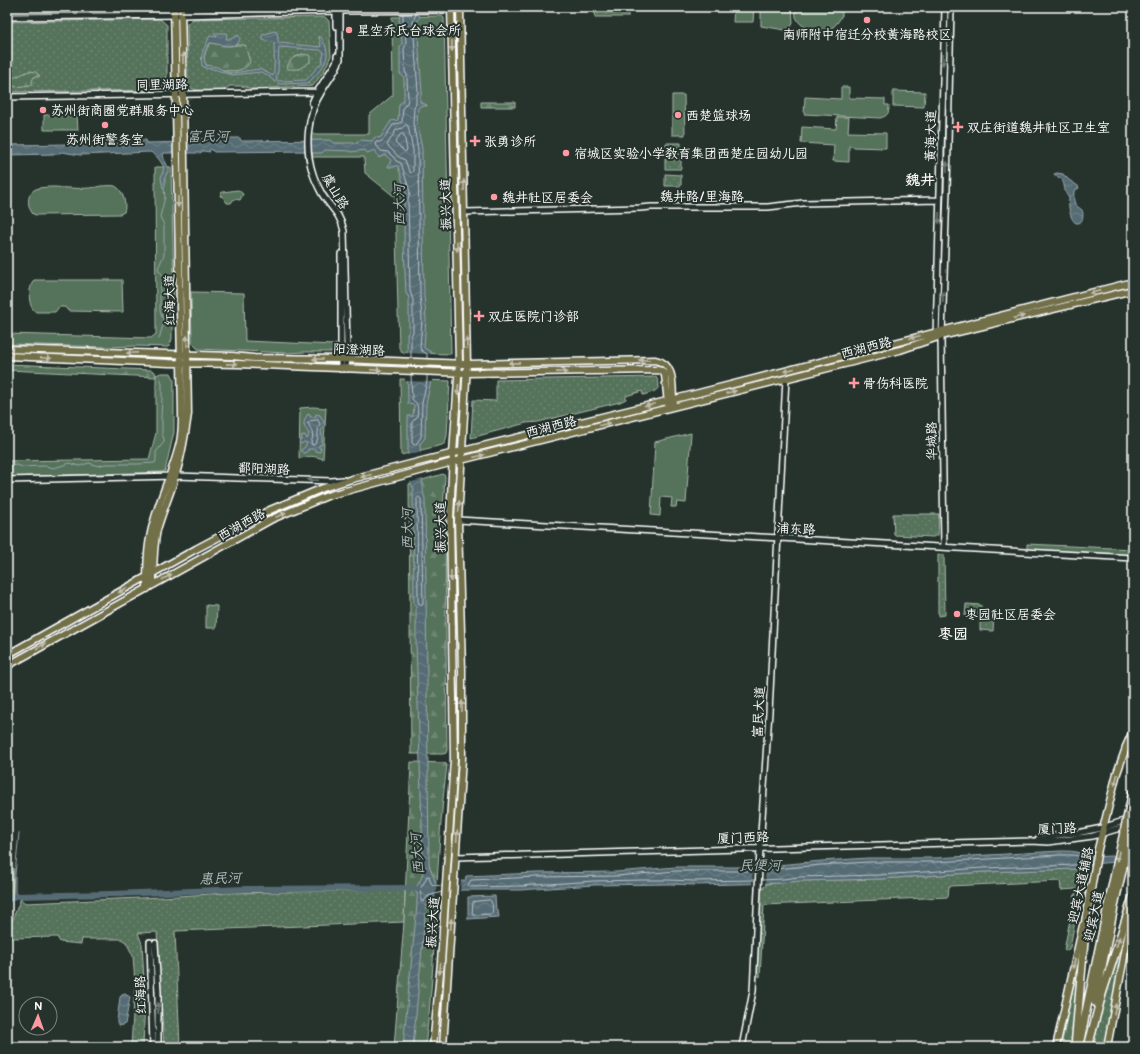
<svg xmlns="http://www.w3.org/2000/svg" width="1140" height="1054" font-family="'Balsamiq Sans','LXGW WenKai TC',sans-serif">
<defs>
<pattern id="grass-dots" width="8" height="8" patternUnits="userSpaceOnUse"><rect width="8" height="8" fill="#55725a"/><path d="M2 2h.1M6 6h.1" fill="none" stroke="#6e8773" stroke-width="1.8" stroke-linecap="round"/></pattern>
<pattern id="forest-firs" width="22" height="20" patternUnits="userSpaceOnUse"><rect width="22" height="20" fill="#55725a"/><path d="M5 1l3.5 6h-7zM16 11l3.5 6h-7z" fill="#6e8773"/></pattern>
<pattern id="water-waves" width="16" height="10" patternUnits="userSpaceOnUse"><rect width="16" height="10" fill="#566c74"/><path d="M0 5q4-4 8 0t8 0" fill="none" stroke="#6f8289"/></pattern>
</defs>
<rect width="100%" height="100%" fill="#26332d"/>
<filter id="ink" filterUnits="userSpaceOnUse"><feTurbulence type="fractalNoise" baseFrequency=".025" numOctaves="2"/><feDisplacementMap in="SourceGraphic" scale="8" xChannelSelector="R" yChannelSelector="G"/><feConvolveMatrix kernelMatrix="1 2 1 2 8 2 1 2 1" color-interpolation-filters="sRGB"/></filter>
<g filter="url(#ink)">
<path fill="url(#grass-dots)" stroke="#aab8ac" d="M595 7H628V17H595Z
M325 17 329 21 331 56 324 71 313 86 252 89 242 86H230L222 91 197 90 191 88 188 85 187 24 193 19Z
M160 19 167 25V83L166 86 162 90 7 92V22Z
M666 143H681V154H666Z
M665 158H681V169H665Z
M665 174 681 175V186H665Z
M656 377C664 390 654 392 643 395L642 391 626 396V399L620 402 538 422 526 423 471 438 473 400 496 401V380Z
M893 514H939L938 535 933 537 894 535Z
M938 555H944L945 615 939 616V613H938Z
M966 604 981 605V612L994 613 993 631 980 630V617L965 616Z
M14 868 13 894 12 896 7 899V870Z
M1077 869 1085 870 1070 947 1068 950 1066 951 1064 950 1076 889 1061 890 1060 881 949 886 948 897 764 905 760 977 756 974 761 891 766 884 799 881 881 879 984 872Z
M405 890 404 922 175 931 180 1047H164L157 932 138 933 142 944 145 997 143 1047H131L135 983 133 956 126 942 121 939H82L81 944 60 942 57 937 7 938 9 928 21 898 22 901 26 903 162 897 227 893Z
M1130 918 1105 1047H1093L1101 1013Z
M1079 959H1082L1074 1047H1061Z"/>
<path fill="url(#forest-firs)" stroke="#aab8ac" d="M210 43 230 46 237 45H245L250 62C241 77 219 69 206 65 202 58 206 50 210 43Z
M302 54 308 55 310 56V62L299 69H288L287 67 290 61 293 58Z
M29 71 36 72 40 76 34 77 32 81V85L15 87 12 83 13 78Z
M481 102H515V107H481Z
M7 364 151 370 155 372 156 377 7 370Z
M443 474 445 476 443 510 445 531 447 750 446 753 443 754H411L409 484Z
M411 762 445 763 447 765C434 859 438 954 425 1047H394L404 922Z"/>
<path fill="#55725a" stroke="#aab8ac" d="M734 7H754L753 22H733Z
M761 7H792L793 23 791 27 785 30 761 26Z
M796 7H842V16H841C835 33 814 36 801 24 799 23 797 19 796 17 795 14 796 10 796 7Z
M442 16 444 18 451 352V354L403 353 399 348 395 197 365 173 364 157H312L311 134H369V115L393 95 392 17Z
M841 87H849V98L885 99V105H889C889 113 888 116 880 118L804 114 805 97 841 99Z
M893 91 925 92 924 107 893 106Z
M672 95H684L685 135H672Z
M44 115H77L78 130H44Z
M837 117H849L848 132 886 133V148L852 147V146H849V162L833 161 834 145 801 143 802 127 836 129Z
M155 167H171L174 289 172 306V339L170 344 168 347 135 346 109 347 7 344V334L151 338 156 334Z
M101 186C105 186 111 185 115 186 123 189 127 206 124 212L120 214 36 215 33 214C27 207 26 193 36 189 41 187 49 187 55 187 70 188 86 190 101 186Z
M238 190 243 194 240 200 234 199 231 203H227L223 197 220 196 221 193 223 192Z
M34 280H122L123 312 68 311 67 309 64 307H59L55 312H36C27 306 28 288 34 280Z
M191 292 244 293 245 341 334 345 336 344V350L333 352H305L288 353 198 349 192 343Z
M44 352 159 356V358H143L131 359 12 355V353H27Z
M161 373H171L174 379V432L165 471 162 472 7 477V461L149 459 156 433V375Z
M400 379 450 381 447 435 445 443 442 445 401 455Z
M313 407 326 408 323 459C315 456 308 455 299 459L300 408Z
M691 433 686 503 677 502 676 507H671L672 498 661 497 660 516 651 515 655 442Z
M1027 544 1133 549V555L1027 549Z
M206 605 217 606 216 628H206Z"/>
<path fill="url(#water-waves)" stroke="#9aa7ac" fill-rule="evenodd" d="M400 7 420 16 417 22 422 93 420 97V102L427 105V106H420L418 108 417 123 422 149 424 295 426 319 424 348 431 352V381L426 404 425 438 420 444 422 481C424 488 422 491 425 498L429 864C430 870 434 876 435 882L465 881 466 876 537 873 616 872 676 867H754L822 861 868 858H935L1060 851C1071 851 1080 851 1090 857L1133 855V862C1115 862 1094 862 1077 869L984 872 881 879 800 881 784 883 694 885 669 884 594 885 520 890H462L435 897 430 900 426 906 413 1047H403L417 905C416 901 418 897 417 893L410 888 417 886C424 875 425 867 423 855L416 643V607L414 604 413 493 414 489 410 482 408 454V416H413L414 405 408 404 407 334 409 332V299L408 296 406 294C404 261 404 230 404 199H403L406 193 398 166H395V167H388L391 160 385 155 379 158 375 150 367 153 365 150 351 152 350 151 325 150 322 153H311V151L214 152 211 149 209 150 210 152 203 151 200 153H165L163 154 164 159 168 167V171L165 177V187L163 188 161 178 164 167C160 161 157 155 150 152L80 155 62 152 56 154 7 155V145L133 143V140H146L147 143 191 142V140H194L195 139 214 138V141H227V138H240L241 141 330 140 333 143H357L360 140 372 141 375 137 380 138 391 121 398 120 399 104 403 101 404 99V79L403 76 400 74V47L402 44 401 27 399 24Z
M274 31 277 32 278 40 279 43 321 47 319 36 321 37C323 41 327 48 327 53 328 64 315 76 308 83L280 84C273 82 269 75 261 72L232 75 214 69 205 68 202 65C200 52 205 49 209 37L210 36 217 37 216 35 214 34 213 33H226L227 34 226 39H231L238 35 240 37C240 51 219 44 210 43 205 50 202 58 206 65L217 67 227 72 233 73 260 69 273 76C275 71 274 50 274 43L272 42 263 40 262 37V35ZM279 47 320 50 324 52 322 62 306 80 278 81 276 79 278 71Z
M1057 173 1063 174 1069 180 1078 186 1079 188 1074 191C1074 195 1073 200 1075 204 1076 206 1080 208 1082 210 1084 214 1083 224 1077 223 1074 223 1072 219 1071 216 1069 210 1068 204 1069 198 1061 189 1068 179 1055 176L1054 174Z
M310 414V417H315L316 414 320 415 323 420 325 425 321 431 322 436V445H319V448H321L320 452 315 451V449H308V451H307L305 453H303L301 451V450L305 447 307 443 304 442 301 444 299 442 302 439 301 436 303 435H305L307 439 308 438C310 430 305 431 304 425 303 422 306 418 307 415Z
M495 896 496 910H498L499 917 468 919V897Z
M125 994 130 997 125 1024 119 1026 117 1023V1021L120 997 122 995Z"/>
<path fill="#26332d" d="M405 353 433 354V382L405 381Z
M422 451 423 479 408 483 407 455Z
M766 864 765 886H752L753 865Z
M437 880H461L460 893 435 900Z"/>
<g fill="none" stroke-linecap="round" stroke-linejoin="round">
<path stroke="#bbc4c7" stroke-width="1" d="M403 14V22L405 27 406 44 404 49 405 71 407 75V79L408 99 407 103 403 107 402 122 393 125 383 140 380 142H376L375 144 381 151 388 152 394 158 396 161 401 163 410 192 408 199 410 291 413 300V332L411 336V358
M416 14 413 22 418 92 416 97V103L414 108 413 123 418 149 420 295 422 319 420 348 422 351 427 354V358
M406 125 408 126 413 150V171L411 173 409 171 405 160 399 157 387 145 396 130 402 128Z
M402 134 404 135 407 150 405 152 395 143 400 135Z
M411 375 412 399C419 405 418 407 417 417L412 422V443L414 445 416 444 421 437 422 403 427 381V375
M318 420 320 424C316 432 320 439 315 444L312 445 311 442C315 435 311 430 308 423L310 421Z
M419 497 421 499 423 604 421 606 418 602 417 499Z
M755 880 694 881 669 880H643L594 881 520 886 470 887 468 885 471 880 537 877 616 876 676 871H755
M762 880 783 879 800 877 880 875 983 868 1076 865 1085 862 1086 860C1080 854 1068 855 1060 855L935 862H868L822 865 762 870
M442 892 428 896 423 902 421 901V896L420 889 425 881 427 876H429L431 883 433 885 442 886
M490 900C493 902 493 911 492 914L474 915 472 914 473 902Z"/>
<path stroke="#9aa7ac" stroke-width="1" d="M159 339 163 325V320L160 311V289L163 278 162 274 159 271 158 268 164 255V225L160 217 165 197 164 188
M7 466 17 465 22 467 45 466 54 468 70 463 79 466 89 463 98 466 105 464H137L155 463 156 460V452L164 442V439L162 434V422L161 418 162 398V384L160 377
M15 896V874L19 833"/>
<path stroke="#566c74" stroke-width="6" d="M7 900 15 896 112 894 246 889 410 888 418 889"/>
<g stroke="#fff" stroke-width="8">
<path id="minor" d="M336 7V26
M340 7V59C337 71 328 80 322 91 307 114 304 148 313 174 315 181 319 188 322 194 331 208 340 213 344 231L347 345 346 369
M7 11 181 10 278 7
M7 17 182 15 336 11 460 10
M7 97 317 92
M312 103 317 92 335 64 337 60V56
M465 212 640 208 651 207H768L803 203 939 200
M341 254V369
M942 335 947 190 951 7
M936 336 945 7
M941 336 944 547
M7 480 176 476 331 481 343 480
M458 520 1133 558
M1038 839 1065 834 1077 833 1102 828 1133 818
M456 857 950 843 1032 841 1048 842 1093 836 1127 826
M150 942 153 1047
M155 943 158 992V1047
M742 1047 753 991 760 848 769 712 786 378"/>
</g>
<g stroke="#fff" stroke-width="9">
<path id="major" d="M7 349 232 356 254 358 342 359 467 364 655 360C676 364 672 386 673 403
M7 356 169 363 238 364 467 373 657 370 662 371 665 375 668 404
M153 585C153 567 153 548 157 530 162 512 170 495 175 477 182 456 185 435 188 414L183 95 181 7
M147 589C147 566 147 543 154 521 161 495 174 469 180 442 182 433 182 424 182 415L174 7
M7 655 196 549 270 510 323 488 352 479 426 460 683 397 1133 282
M7 666 272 519 327 496 453 462 900 350 941 336 1133 290
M1091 889 1098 849 1117 773 1127 745
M433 1047 441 962 454 759 450 518 453 454 459 363 451 7
M443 1047 462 759V669L458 520 467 364 460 7
M1056 1047 1083 925
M1107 1047 1133 910"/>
</g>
<g stroke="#fff" stroke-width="10">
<path id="highway" d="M1126 748 1133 732
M1095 1002 1116 897
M1079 1045 1110 896
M1075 1047 1086 918 1091 886
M1088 1047 1102 994 1133 897"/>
</g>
<use href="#minor" stroke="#26332d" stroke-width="5"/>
<use href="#major" stroke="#726f4a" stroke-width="6"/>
<use href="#highway" stroke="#726f4a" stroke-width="7"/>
<g stroke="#fff" stroke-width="10" stroke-linecap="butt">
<path id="highway-bridge" d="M1110 896 1133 791
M1116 897 1133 824"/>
</g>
<use href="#highway-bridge" stroke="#726f4a" stroke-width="7"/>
</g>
<defs><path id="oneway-solid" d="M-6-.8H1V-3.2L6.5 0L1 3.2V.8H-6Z"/></defs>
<g fill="#c0beae">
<use href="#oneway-solid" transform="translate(452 46) rotate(89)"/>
<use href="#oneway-solid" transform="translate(183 58) rotate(-91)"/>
<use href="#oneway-solid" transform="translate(464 185) rotate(-91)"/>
<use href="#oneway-solid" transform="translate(178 202) rotate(89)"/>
<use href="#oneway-solid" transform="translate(457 246) rotate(89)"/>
<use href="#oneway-solid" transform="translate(1095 292) rotate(166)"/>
<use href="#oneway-solid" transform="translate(1019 317) rotate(-13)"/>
<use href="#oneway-solid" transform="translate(915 337) rotate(165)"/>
<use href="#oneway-solid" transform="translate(187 341) rotate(-91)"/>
<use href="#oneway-solid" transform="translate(467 343) rotate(-91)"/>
<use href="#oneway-solid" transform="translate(132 353) rotate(179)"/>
<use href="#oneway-solid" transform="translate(46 358) rotate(2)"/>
<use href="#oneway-solid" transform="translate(318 359) rotate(-179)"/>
<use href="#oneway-solid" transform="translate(644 360) rotate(179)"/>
<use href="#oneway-solid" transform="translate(514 363) rotate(179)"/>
<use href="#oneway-solid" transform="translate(232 364) rotate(1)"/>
<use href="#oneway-solid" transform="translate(376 370) rotate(2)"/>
<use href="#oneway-solid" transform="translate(789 370) rotate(165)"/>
<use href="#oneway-solid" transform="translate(562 372) rotate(-1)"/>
<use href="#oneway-solid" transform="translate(458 390) rotate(94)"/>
<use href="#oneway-solid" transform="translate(731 392) rotate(-14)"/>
<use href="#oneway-solid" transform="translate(650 405) rotate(166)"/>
<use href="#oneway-solid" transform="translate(605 424) rotate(-14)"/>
<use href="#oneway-solid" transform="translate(479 456) rotate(-14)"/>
<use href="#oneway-solid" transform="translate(366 476) rotate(166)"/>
<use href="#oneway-solid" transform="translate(459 506) rotate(-87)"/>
<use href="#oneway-solid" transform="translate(281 515) rotate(-22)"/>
<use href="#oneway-solid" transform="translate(451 576) rotate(89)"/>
<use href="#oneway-solid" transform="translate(167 577) rotate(-29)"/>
<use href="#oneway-solid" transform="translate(123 590) rotate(150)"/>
<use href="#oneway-solid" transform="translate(41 646) rotate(-29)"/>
<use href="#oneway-solid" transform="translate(462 706) rotate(-90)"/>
<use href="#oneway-solid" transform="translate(1116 780) rotate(104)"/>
<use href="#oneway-solid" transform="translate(457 836) rotate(-86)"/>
<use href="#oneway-solid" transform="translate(1118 856) rotate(103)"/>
<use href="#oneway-solid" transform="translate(451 924) rotate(-86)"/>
<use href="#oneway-solid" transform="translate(1118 942) rotate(-72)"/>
<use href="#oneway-solid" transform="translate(1074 964) rotate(102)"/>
<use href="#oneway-solid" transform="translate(440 969) rotate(95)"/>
<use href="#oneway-solid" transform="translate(1115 1009) rotate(-79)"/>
</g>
<g fill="#727a76">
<use href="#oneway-solid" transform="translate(943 60) rotate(91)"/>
<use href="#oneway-solid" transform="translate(947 167) rotate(-89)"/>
<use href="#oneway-solid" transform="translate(939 218) rotate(91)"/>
<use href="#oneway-solid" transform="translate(943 297) rotate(-88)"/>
<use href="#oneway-solid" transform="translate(313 480) rotate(-178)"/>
<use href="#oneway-solid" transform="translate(158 1008) rotate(-91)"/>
</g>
</g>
<g fill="#ff9aa2" stroke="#26332d" stroke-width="1.5">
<circle cx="867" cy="20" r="4"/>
<circle cx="349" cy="30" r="4"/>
<circle cx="43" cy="110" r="4"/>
<circle cx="678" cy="115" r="4"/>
<circle cx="105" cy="125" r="4"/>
<path d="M956 121h4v4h4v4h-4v4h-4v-4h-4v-4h4z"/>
<path d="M473 135h4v4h4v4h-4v4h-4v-4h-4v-4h4z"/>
<circle cx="566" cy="153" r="4"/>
<circle cx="494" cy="197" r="4"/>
<path d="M477 310h4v4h4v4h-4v4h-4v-4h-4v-4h4z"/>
<path d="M852 377h4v4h4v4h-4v4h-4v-4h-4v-4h4z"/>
<circle cx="957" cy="614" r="4"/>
</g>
<g text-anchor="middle" stroke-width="4" stroke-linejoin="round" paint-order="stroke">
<g font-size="13" fill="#fff" stroke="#26332d" text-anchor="start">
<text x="357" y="35">星空乔氏台球会所</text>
<text x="867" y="39" text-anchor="middle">南师附中宿迁分校黄海路校区</text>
<text x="51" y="115">苏州街商圈党群服务中心</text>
<text x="686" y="120">西楚篮球场</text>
<text x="967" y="132">双庄街道魏井社区卫生室</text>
<text x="105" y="144" text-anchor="middle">苏州街警务室</text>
<text x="484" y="146">张勇诊所</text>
<text x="574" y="158">宿城区实验小学教育集团西楚庄园幼儿园</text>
<text x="502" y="202">魏井社区居委会</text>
<text x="488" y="321">双庄医院门诊部</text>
<text x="863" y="388">骨伤科医院</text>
<text x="965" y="619">枣园社区居委会</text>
</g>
<g font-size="13" fill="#fff" stroke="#26332d">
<text transform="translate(162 84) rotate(-1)" y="5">同里湖路</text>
<text transform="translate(930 136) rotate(-89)" y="5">黄海大道</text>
<text transform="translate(336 191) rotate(59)" y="5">虞山路</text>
<text x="702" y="201">魏井路/里海路</text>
<text transform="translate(445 204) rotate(-91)" y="5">振兴大道</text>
<text transform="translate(169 300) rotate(-91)" y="5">红海大道</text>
<text transform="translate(866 347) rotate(-14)" y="5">西湖西路</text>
<text transform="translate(359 349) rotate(2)" y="5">阳澄湖路</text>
<text transform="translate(551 426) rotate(-14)" y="5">西湖西路</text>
<text transform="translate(931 441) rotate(-91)" y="5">华城路</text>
<text transform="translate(264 468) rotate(2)" y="5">鄱阳湖路</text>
<text transform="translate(241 524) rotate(-29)" y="5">西湖西路</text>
<text transform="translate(440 527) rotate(-90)" y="5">振兴大道</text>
<text transform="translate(796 528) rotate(3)" y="5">浦东路</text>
<text transform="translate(758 712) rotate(-87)" y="5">富民大道</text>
<text transform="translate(1057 828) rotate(-3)" y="5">厦门路</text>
<text transform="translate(743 837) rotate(-2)" y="5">厦门西路</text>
<text transform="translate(1080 885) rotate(-78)" y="5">迎宾大道辅路</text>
<text transform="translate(1093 916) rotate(-78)" y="5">迎宾大道</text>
<text transform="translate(432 922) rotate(-86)" y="5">振兴大道</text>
<text transform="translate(140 995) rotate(-92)" y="5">红海路</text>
</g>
<g font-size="14" font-style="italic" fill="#b3bdc0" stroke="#26332d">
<text transform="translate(208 136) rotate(-1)" y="5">富民河</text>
<text transform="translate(399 205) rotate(-91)" y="5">西大河</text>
<text transform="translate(407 529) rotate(-91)" y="5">西大河</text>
<text transform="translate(417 854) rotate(-95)" y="5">西大河</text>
<text transform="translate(760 865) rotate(-1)" y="5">民便河</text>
<text transform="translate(220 878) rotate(-2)" y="5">惠民河</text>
</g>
<g font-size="15" font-weight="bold" fill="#fff" stroke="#26332d">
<text x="920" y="185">魏井</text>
<text x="953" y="639">枣园</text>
</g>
</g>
<rect width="1140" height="1054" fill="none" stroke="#26332d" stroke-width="24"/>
<rect x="12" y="12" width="1116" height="1030" fill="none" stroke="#fff" stroke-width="1.5" filter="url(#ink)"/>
<g transform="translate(38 1016) rotate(2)"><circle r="19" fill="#26332d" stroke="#7d8581"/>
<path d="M0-3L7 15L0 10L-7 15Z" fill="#ff9aa2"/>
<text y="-6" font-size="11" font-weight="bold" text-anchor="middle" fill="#ffffff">N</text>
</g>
</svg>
